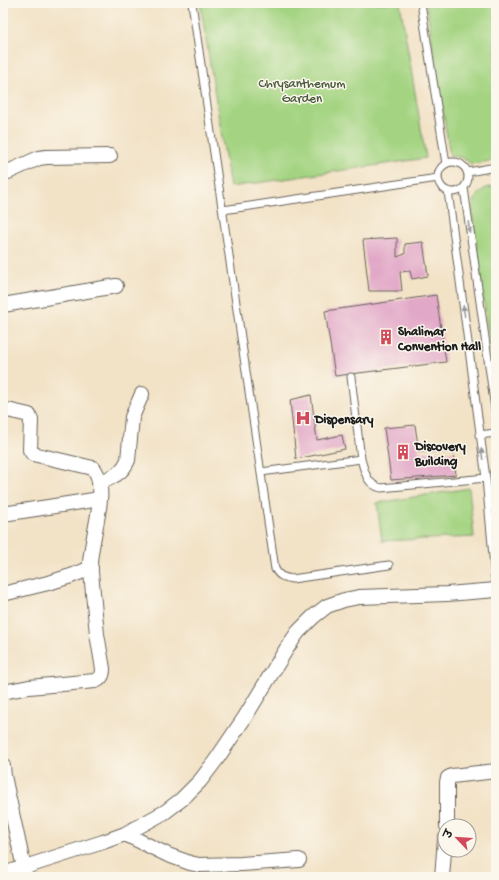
<svg xmlns="http://www.w3.org/2000/svg" width="499" height="880" font-family="'Gochi Hand','Playpen Sans Deva',sans-serif">
<rect width="100%" height="100%" fill="#fbf7ec"/>
<filter id="ink" filterUnits="userSpaceOnUse"><feTurbulence type="fractalNoise" baseFrequency=".025" numOctaves="2"/><feDisplacementMap in="SourceGraphic" scale="8" xChannelSelector="R" yChannelSelector="G"/><feConvolveMatrix kernelMatrix="1 2 1 2 8 2 1 2 1" color-interpolation-filters="sRGB"/></filter>
<filter id="wash" filterUnits="userSpaceOnUse"><feTurbulence type="fractalNoise" baseFrequency=".012" numOctaves="4" result="noise"/><feDisplacementMap in="SourceGraphic" scale="16" xChannelSelector="R" yChannelSelector="G"/><feGaussianBlur stdDeviation="0.9" result="paint"/><feColorMatrix in="noise" values="0 0 0 0 0 0 0 0 0 0 0 0 0 0 0 0 0 1.4 0 .05"/><feComposite in="paint" operator="in"/></filter>
<g filter="url(#wash)">
<rect width="100%" height="100%" fill="#f2e2c6"/>
<path fill="#a4d482" stroke="#60784f" d="M200 3H400L426 158 230 187Z
M426 3H496V160L471 164C465 158 458 156 450 156Z
M496 186V394L472 211C473 202 476 193 486 188 489 187 493 187 496 186Z
M469 488 474 537 382 541 377 503Z"/>
<g id="blocks">
<path fill="#e2a8c8" d="M397 238V257L405 254V244L423 242 428 276 412 279 410 271 400 272 402 291H369L363 240Z
M436 295 446 362 335 376 325 311Z
M311 395 317 440 342 435 345 449 296 459 290 400Z
M415 425 419 452H453L456 475 391 480 384 428Z"/>
</g>
</g>
<g filter="url(#ink)">
<use href="#blocks" fill-opacity="0" stroke="#676158" stroke-width="1"/>
<g fill="none" stroke-linecap="round" stroke-linejoin="round">
<g stroke="#676158" stroke-width="9">
<path id="service" d="M192 3 275 569C280 577 283 577 292 579L389 565
M421 3 446 164
M438 177a15 15 0 1 1 30 0a15 15 0 1 1-30 0Z
M468 172 496 167
M464 188 496 416
M448 191 486 478 496 590
M223 210 438 178
M351 377 361 459
M479 435 496 433
M261 472 361 459C365 472 366 484 381 488L486 478"/>
</g>
<g stroke="#676158" stroke-width="16">
<path id="minor" d="M3 173 8 172 39 158 46 157 110 156
M3 305 116 286
M3 409 29 415 31 420 30 450 33 454 93 468C100 475 101 491 100 500 98 521 92 541 90 562L97 634 103 669C103 675 101 679 95 681L29 687 3 692
M99 483C112 477 122 474 128 460L132 417 142 394
M3 514 100 499
M3 594 48 583 71 576 91 568
M3 766 4 776 24 868
M447 826V782L448 778 452 776 496 771
M125 834 168 855 190 863 199 865 241 864 299 860
M3 874 103 842 125 834 165 812 182 799 200 781 216 760 245 717 287 648 298 632 313 617 327 606 344 600 359 597 447 594 496 590
M442 877 445 839"/>
</g>
<use href="#service" stroke="#fff" stroke-width="7"/>
<use href="#minor" stroke="#fff" stroke-width="14"/>
</g>
<defs><path id="oneway-solid" d="M-6-.8H1V-3.2L6.5 0L1 3.2V.8H-6Z"/></defs>
<g fill="#999">
<use href="#oneway-solid" transform="translate(469 227) rotate(82)"/>
<use href="#oneway-solid" transform="translate(464 311) rotate(-97)"/>
<use href="#oneway-solid" transform="translate(482 454) rotate(-98)"/>
</g>
</g>
<defs>
<g id="building-bare" transform="scale(1.2)"><path d="M-4-6H4V6H1V3H-1V6H-4ZM-2.5-4.3h1.7v1.8h-1.7ZM.8-4.3h1.7v1.8H.8ZM-2.5-1h1.7V.8h-1.7ZM.8-1h1.7V.8H.8Z" fill="#d1495b" stroke="#fbf7ec" stroke-width="2.5" paint-order="stroke"/></g>
<g id="hospital-bare" transform="scale(1.2)"><path d="M-5-5h3v3.5h4V-5h3V5h-3V1.5h-4V5h-3Z" fill="#d1495b" stroke="#fbf7ec" stroke-width="2.5" paint-order="stroke"/></g>
</defs>
<g fill-rule="evenodd">
<use href="#building-bare" x="386" y="337"/>
<use href="#hospital-bare" x="303" y="418"/>
<use href="#building-bare" x="403" y="452"/>
</g>
<g text-anchor="middle" stroke-width="3" stroke-linejoin="round" paint-order="stroke">
<g font-size="13" fill="#4c5c40" stroke="#fbf7ec">
<text x="302" y="87">Chrysanthemum<tspan x="302" dy="15">Garden</tspan></text>
</g>
<g font-size="13" font-weight="bold" fill="#1c1c1c" stroke="#fbf7ec" text-anchor="start">
<text x="398" y="335">Shalimar<tspan x="398" dy="15">Convention Hall</tspan></text>
<text x="315" y="423">Dispensary</text>
<text x="415" y="450">Discovery<tspan x="415" dy="15">Building</tspan></text>
</g>
</g>
<rect width="499" height="880" fill="none" stroke="#fbf7ec" stroke-width="16"/>
<g transform="translate(457 838) rotate(295)"><circle r="19" fill="#fbf7ec" stroke="#a29f99"/>
<path d="M0-3L7 15L0 10L-7 15Z" fill="#d1495b"/>
<text y="-6" font-size="11" font-weight="bold" text-anchor="middle" fill="#1c1c1c">उ</text>
</g>
</svg>
